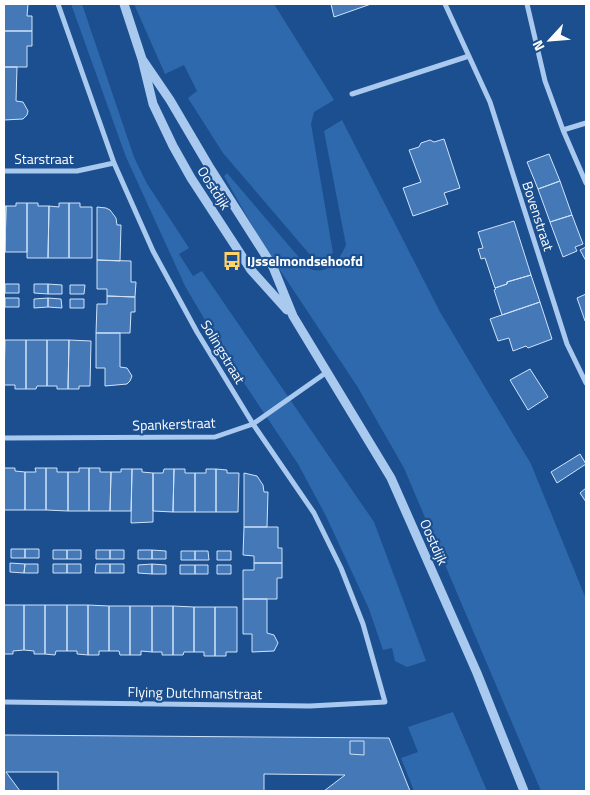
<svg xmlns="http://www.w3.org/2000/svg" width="590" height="795" font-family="'Titillium Web',sans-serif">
<rect width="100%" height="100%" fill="#1b4f8f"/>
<path fill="#2e69ad" d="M71 4H82L134 157 146 182 189 248 179 254 193 276 202 271 374 522 426 661 407 667 395 661 392 648 383 650 369 609 326 516 298 464 226 356 185 286 126 157Z
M134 4H274L334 100 314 112 311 124 333 253 317 263 223 153 188 98 197 91 184 65 165 74Z
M342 120 440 312 531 464 586 599V791H541L404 468 357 386 262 243 224 176 227 173 308 268C326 277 340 260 346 245L324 131Z
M453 712 487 791H414L401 758 418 752 408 727Z"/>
<path fill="#4478b7" stroke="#cfe3fa" d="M4 4H28L27 16H32V31H4Z
M331 4H371L334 17Z
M4 31H32V46H27V67H4Z
M4 67H17L16 101 23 102 28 111 27 115 23 119 4 120Z
M444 139 460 188 444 193 448 204 413 216 403 188 421 182 409 150 419 147 421 143 430 140 434 142Z
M549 154 560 181 538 189 527 162Z
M560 181 572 215 550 222 538 189Z
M16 203H27V252H5L6 206H16Z
M27 203H38V206H49L48 258H27Z
M59 203H69V258H48L49 206 59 207Z
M69 203H80V207H92V258H69Z
M4 206H6L5 252H4Z
M97 207 106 208 110 210 116 218 117 225H121L120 261 97 260Z
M572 215 583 244 575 247 577 251 563 257 550 222Z
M514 221 531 275 507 282V284L495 288 485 258 481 259 480 255 478 249 483 248 478 232Z
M586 247V261L580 250Z
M97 260 131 261V282H136L135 297 107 296V289H97Z
M531 275 540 302 502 315 494 290 496 289 495 288 507 284V282Z
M5 284H19V293H5Z
M34 284H48V294L34 293Z
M48 284 62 285V294H48Z
M70 285H85L84 294H70Z
M586 294V320L585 321 577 298Z
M107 296 135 297V312H131L130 333H96L97 304H107Z
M5 298H19V307H5Z
M48 298 61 299 62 308 48 307Z
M48 298V307L34 308V299Z
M70 299H84V308H70Z
M540 302 552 339 528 348 526 346 513 351 509 338 498 341 490 319Z
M96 333H120V367L127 368 132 376 130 381 127 384 105 386V368H96Z
M5 340H26V389H15V385H4Z
M26 340H47V386H37L36 389H26Z
M47 340H69L68 389H57V386H47Z
M69 340 91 341 90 386H79V389H68Z
M530 369 548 397 528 410 510 380Z
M580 454 586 464 557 483 551 472Z
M4 468H15V471L25 472V510H4Z
M35 468H46V510H25V472H36Z
M46 468H57V472H68V511L46 510Z
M79 468H89V511H68V472H79Z
M89 468H100V472H111L110 511H89Z
M121 469H132L131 511H110L111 472H121Z
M132 469H142V472L153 473V522L131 523Z
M164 469H174L173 512 153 511V473H163Z
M174 469H185V473H195V512H173Z
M206 469H216V512H195V473H206Z
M216 469 227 470V473H239L238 512H216Z
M244 473 257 476 263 485 264 492H268L267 527H244Z
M586 488V502L580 493Z
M244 527H278V548H282V563H254V556L243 555Z
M11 549H25V558H11Z
M25 549H39V558H25Z
M53 550H67V559H53Z
M67 550H81V559H67Z
M96 550H110V559H96Z
M110 550H124V559H110Z
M138 550H152V559H138Z
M152 550 166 551V559H152Z
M181 551H195V560H181Z
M195 551H208L209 560H195Z
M217 551H231V560H217Z
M10 563 25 564 24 573 10 572Z
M254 563H282V578H277V599H243V570H254Z
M25 564H38V573H24Z
M53 564H67V573H53Z
M67 564H81V573H67Z
M96 564H110V573H95Z
M110 564H124V573H110Z
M152 564 166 565V574H152Z
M152 564V574L138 573V565Z
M180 565H195V574H180Z
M195 565H208V574H195Z
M217 565H231V574H217Z
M243 599H267V633L274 635 278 643 274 651 252 652V634H243Z
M4 605H24V650L13 651V654H4Z
M24 605H45V654H34V651L24 650Z
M45 605H67V651H56L55 655 45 654Z
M67 605H88V655L77 654V651H67Z
M88 605 109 606V651H99V655H88Z
M109 606H130V655H120L119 651H109Z
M130 606H152V652L141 651V655H130Z
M152 606H173V655H162V652H152Z
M173 606 194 607V652H184L183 655H173Z
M194 607H215V656H204V652H194Z
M215 607H237V652H226V656H215Z
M4 735 389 738 410 791H324L345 775 264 774V791H58V772H6L20 791H4Z
M350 741H364V755L350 754Z"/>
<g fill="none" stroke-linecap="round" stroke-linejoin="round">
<path stroke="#a9c9ee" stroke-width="5" d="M445 4 490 102 567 344 586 383
M527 4 545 81 563 130 586 183
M352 94 469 56
M563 130 586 123
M4 171H77L114 163
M4 438 215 437 253 424 327 372
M4 702 310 706 385 702 363 624 341 568 314 513 253 424 197 332 153 251 114 163 58 4"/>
<path stroke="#a9c9ee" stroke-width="9" d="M124 4 142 59 153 104 173 146 191 178 251 270 287 310
M142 59 170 100 210 168 273 267 293 316 391 478 477 673 524 791"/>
</g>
<defs>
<g id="bus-bare" transform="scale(1.5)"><path d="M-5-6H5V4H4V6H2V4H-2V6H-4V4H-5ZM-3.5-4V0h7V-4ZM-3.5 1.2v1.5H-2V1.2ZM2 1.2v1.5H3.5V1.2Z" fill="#ffd166" stroke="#1b4f8f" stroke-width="2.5" paint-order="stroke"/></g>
</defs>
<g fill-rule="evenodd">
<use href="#bus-bare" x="232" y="261"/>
</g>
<g text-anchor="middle" stroke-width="4.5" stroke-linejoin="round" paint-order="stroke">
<g font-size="14" fill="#fff" stroke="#1b4f8f">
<text x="44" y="164">Starstraat</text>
<text transform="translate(214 188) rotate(57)" y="5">Oostdijk</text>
<text transform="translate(538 216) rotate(72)" y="5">Bovenstraat</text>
<text transform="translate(223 352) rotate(59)" y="5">Solingstraat</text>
<text transform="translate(174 424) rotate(-2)" y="5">Spankerstraat</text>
<text transform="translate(434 542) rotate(66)" y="5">Oostdijk</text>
<text transform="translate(195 693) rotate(1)" y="5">Flying Dutchmanstraat</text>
</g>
<g font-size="14" font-weight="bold" fill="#fff" stroke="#1b4f8f" text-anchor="start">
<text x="247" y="266">IJsselmondsehoofd</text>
</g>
</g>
<rect width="590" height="795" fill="none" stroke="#ffffff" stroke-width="10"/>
<g transform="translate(550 40) rotate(244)" stroke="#1b4f8f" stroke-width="4" paint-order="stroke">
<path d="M0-4L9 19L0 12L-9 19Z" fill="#ffffff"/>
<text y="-8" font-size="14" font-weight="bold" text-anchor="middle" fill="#ffffff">N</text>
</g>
</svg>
